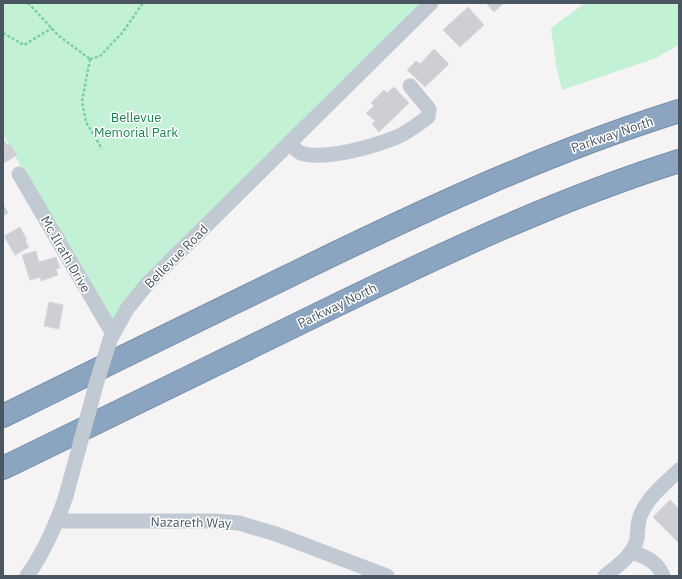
<svg xmlns="http://www.w3.org/2000/svg" width="682" height="579" font-family="'IBM Plex Sans',sans-serif">
<rect width="100%" height="100%" fill="#f5f3f3"/>
<path fill="#c3f1d5" d="M3 3H431L148 283 113 334 3 134Z
M585 3H679V45L656 58 562 90 556 65 551 28Z"/>
<path fill="#cdcfd5" stroke="#d7d9de" d="M486 3H504L494 12Z
M468 7 484 25 460 47 443 30Z
M434 49 449 64 425 87 407 70 416 61 420 64Z
M394 87 409 103 379 132 372 124 375 121 366 113 374 106 371 103 384 90 387 93Z
M3 138 7 145 10 144 17 155 4 163Z
M3 204 8 213 3 216Z
M20 227 27 240 25 241 29 247 15 255 4 236Z
M36 251 39 262 56 257 60 268 56 269 58 275 41 281 40 277 30 280 22 255Z
M49 302 63 305 59 329 44 326Z
M670 500 679 509V543L653 517Z"/>
<g fill="none" stroke-linecap="round" stroke-linejoin="round">
<g stroke="#7690ad" stroke-width="24">
<path id="highway" d="M3 416C102 367 202 318 301 270 424 210 548 152 679 111
M3 468C115 414 226 358 339 304 449 251 561 198 679 161"/>
</g>
<path stroke="#7ad0a6" stroke-width="2.5" stroke-dasharray="3 2" stroke-linecap="butt" d="M28 3 59 36 90 59
M3 33 24 45 52 28
M90 59 82 101 86 122 102 149
M90 59 100 56 122 33 143 3"/>
<path stroke="#c1cad2" stroke-width="15" d="M290 143C293 146 297 152 301 153 324 161 375 146 397 137 408 132 418 124 428 117L429 109 410 86
M19 174 113 334
M110 340 127 309 148 283 431 3
M58 521H215L239 523 276 534 387 576
M632 552C646 557 657 561 663 576
M27 576C45 551 56 525 66 496
M605 576C617 566 633 556 637 539 638 530 637 520 642 512 650 495 666 483 679 470"/>
<use href="#highway" stroke="#8ba5c1" stroke-width="22"/>
<path stroke="#c1cad2" stroke-width="15" d="M66 496 97 381 110 340"/>
</g>
<g text-anchor="middle" stroke-width="3" stroke-linejoin="round" paint-order="stroke">
<g font-size="13" fill="#17864f" stroke="#fff">
<text x="136" y="122">Bellevue<tspan x="136" dy="15">Memorial Park</tspan></text>
</g>
<g font-size="13" fill="#4a5661" stroke="#fff">
<text transform="translate(612 134) rotate(-19)" y="5">Parkway North</text>
<text transform="translate(66 254) rotate(60)" y="5">Mc Ilrath Drive</text>
<text transform="translate(176 256) rotate(-45)" y="5">Bellevue Road</text>
<text transform="translate(337 305) rotate(-26)" y="5">Parkway North</text>
<text transform="translate(191 522) rotate(1)" y="5">Nazareth Way</text>
</g>
</g>
<rect width="682" height="579" fill="none" stroke="#4a5661" stroke-width="8"/>
</svg>
